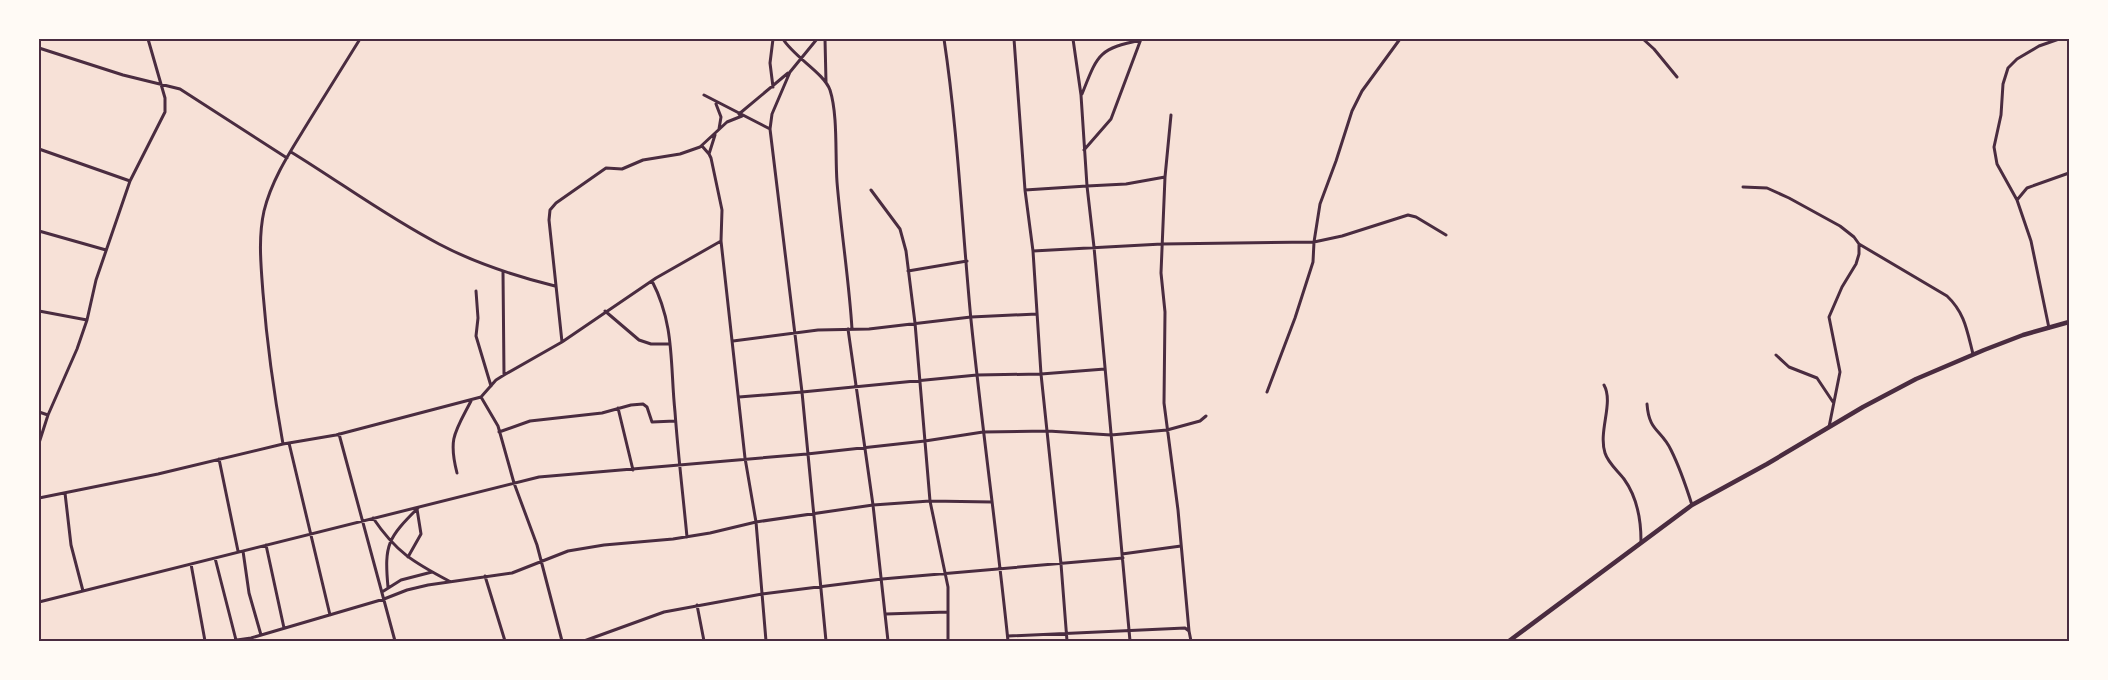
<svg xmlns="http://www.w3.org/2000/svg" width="2108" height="680" font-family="Roboto,sans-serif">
<rect width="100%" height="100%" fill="#f7e1d7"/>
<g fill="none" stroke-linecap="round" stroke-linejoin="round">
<path stroke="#4a2c40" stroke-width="3" d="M773 39 770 63 773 87
M783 39C794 57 824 73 830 90 838 115 835 155 837 182 841 231 849 280 852 329
M817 39 790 72 772 114 770 129 802 392 826 641
M825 39 826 82
M944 39C958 132 962 226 971 320 982 427 997 534 1008 641
M1014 39 1025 190 1033 251 1041 374 1061 564 1067 641
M1073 39 1081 95 1087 186 1126 184 1165 177
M1643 39 1654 49 1677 77
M39 48 123 75 180 89 287 158
M1082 94C1098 54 1098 49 1141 40
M704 95 770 129
M716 104 721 117 719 129
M739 114 788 73
M1171 115 1165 177 1161 273 1165 312 1164 403 1178 510 1189 631
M702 146 709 154 711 158 722 210 721 241 745 458 756 522 766 641
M39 149 130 181
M1084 150 1111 119 1141 39
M291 152C340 182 387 217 439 244 475 263 515 276 555 286
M709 154 715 135
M1743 187 1767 188 1789 198 1840 226 1854 237 1859 244V254L1856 264 1842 287 1829 317 1840 372 1829 427
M871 190 900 229 906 251 915 323 930 501 948 587V641
M1025 190 1087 186 1094 247 1130 641
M2017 200 2027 188 2069 173
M39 231 106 250
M1859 244 1947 296C1965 313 1967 331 1973 354
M1033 251 1162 244 1314 242 1342 236 1408 215 1416 217 1446 235
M908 271 967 261
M503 272 504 375
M652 281C675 325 670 365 675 412 678 454 683 495 687 537
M476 291 478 318 476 336 491 386
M39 311 87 320
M605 311 639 340 651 344H670
M2049 328 2031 241 2017 200 1997 164 1994 147 2001 115 2003 84 2008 68 2017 59 2039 46 2059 39
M848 329 873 505 888 641
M733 341 818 330 869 329 971 317 1037 314
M562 342 549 220 550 210 556 203 606 168 622 169 643 160 680 154 700 147 727 122 742 116
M1776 355 1789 367 1817 378 1833 402
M1604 385C1614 403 1598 431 1605 453 1608 463 1618 471 1624 479 1637 497 1641 519 1641 541
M1267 392 1295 318 1313 262 1314 242 1320 204 1336 161 1352 111 1362 91 1400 39
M481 397 498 426 514 483 537 545 562 641
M739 397 802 392 977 375 1041 374 1105 369
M1647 404C1649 432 1661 429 1671 450 1680 468 1686 486 1692 505
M618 408 633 470
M39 412 48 415
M499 432 530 421 602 413 631 405 643 404 647 407 652 422 675 421
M339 434 395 641
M39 443 48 415 77 349 87 320 96 280 130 181 165 112V98L148 39
M289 443 330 615
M283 444C274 394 267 344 263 293 261 266 258 238 264 211 272 178 292 149 309 121 326 94 343 66 360 39
M219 459 238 551
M457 473C448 438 455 432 471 401
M65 493 71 545 83 591
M39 498 158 474 283 444 336 435 481 397 496 380 504 375 562 342 656 278 721 241
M373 518C396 552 413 562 449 581
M266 545 284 628
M243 551 249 593 261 635
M1122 554 1181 546
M408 557 421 534 417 509
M215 558 236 640
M191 564 205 641
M485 576 505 641
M388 587C384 544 388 538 418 508
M382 592 401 580 432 572
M39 602 539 477 807 454 925 441 983 432 1048 431 1111 435 1167 430 1200 421 1206 416
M697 605 704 641
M886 614 947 612
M1008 636 1185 628 1189 631 1191 641
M230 641 251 638 384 599 407 590 428 585 512 573 568 551 604 545 673 539 710 533 756 522 873 505 930 501 992 502
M584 641 664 612 762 594 882 579 1123 558"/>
<path stroke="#4a2c40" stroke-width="4.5" d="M1509 641 1692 505 1767 464 1863 407 1916 379 1984 350 2023 335 2069 322"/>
</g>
<rect width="2108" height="680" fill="none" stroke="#fffaf5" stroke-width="81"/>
<rect x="40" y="40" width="2028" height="600" fill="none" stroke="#4a2c40" stroke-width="2"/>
</svg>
